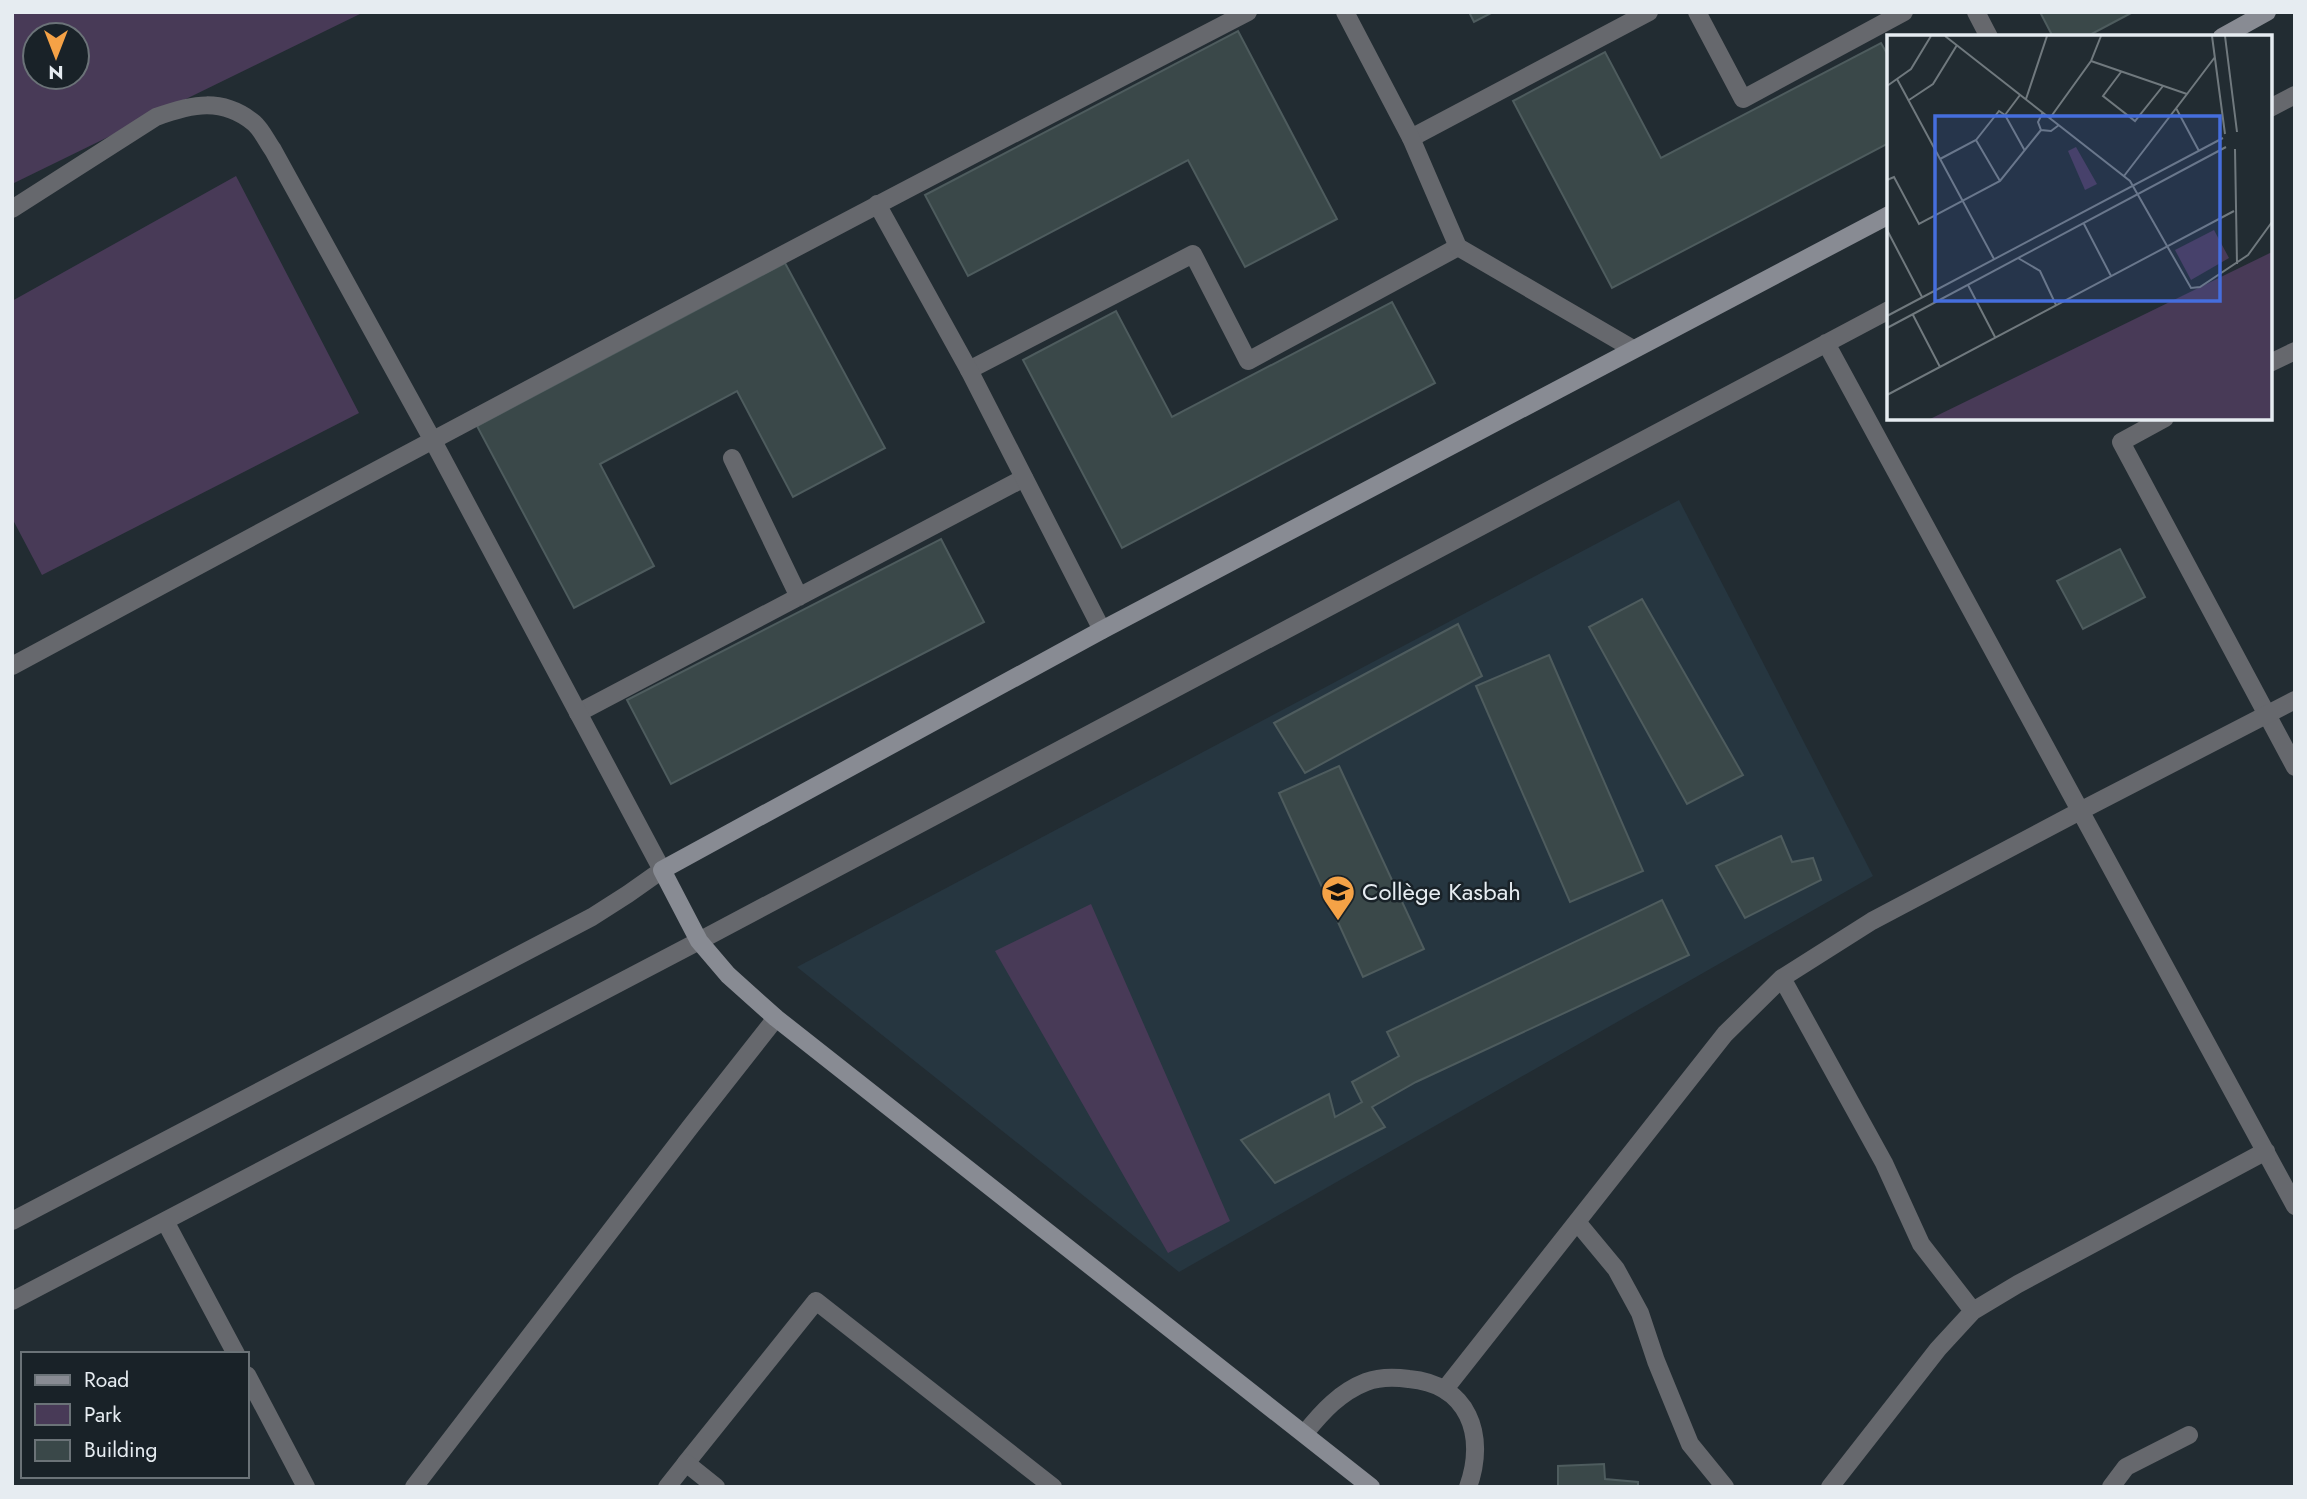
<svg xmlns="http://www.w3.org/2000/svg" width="2307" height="1499" font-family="Jost,sans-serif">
<rect width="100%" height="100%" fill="#222c32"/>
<path fill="#263640" d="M1679 500 1873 876 1179 1272 797 967Z"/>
<path fill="#483a57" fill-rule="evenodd" d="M12 12H364L12 184ZM35 35H77V77H35Z
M236 176 359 413 42 575 12 518V301Z
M1091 904 1230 1221 1168 1253 995 951Z"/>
<path fill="#3a4849" stroke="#4e5c5e" stroke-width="2" d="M1469 12H1493L1474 22Z
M2040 12H2133L2086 37H2053Z
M1238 31 1337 219 1245 267 1188 160 968 276 925 195Z
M1881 43 1889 57V143L1612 288 1513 101 1605 52 1661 158Z
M785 263 885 448 793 497 737 391 600 464 654 566 574 608 477 426Z
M1392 302 1435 383 1122 548 1023 360 1116 311 1172 417Z
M941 539 984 622 671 784 627 700Z
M2120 549 2145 597 2083 629 2057 581Z
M1642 599 1743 775 1687 804 1589 627Z
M1458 624 1482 676 1305 773 1274 723Z
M1549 655 1643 871 1570 902 1476 686Z
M1339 766 1424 949 1363 977 1279 793Z
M1781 836 1792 862 1813 858 1821 880 1745 918 1716 866Z
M1662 900 1689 955 1416 1082 1372 1107 1385 1127 1275 1183 1241 1140 1329 1094 1335 1117 1362 1102 1352 1082 1399 1056 1387 1032Z
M1604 1464 1605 1479 1638 1482V1487H1558V1466Z"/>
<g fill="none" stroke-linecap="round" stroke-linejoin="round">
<path stroke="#66686d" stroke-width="18" d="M1697 12 1743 99 1904 12
M1411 138 1649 12
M2270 363 2295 351
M969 370 1193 254 1248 361 1458 247
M2165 418 2121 442 2295 767
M732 458 799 597
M578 713 1024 478
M686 1463 816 1301 1053 1487
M2111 1487 2126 1467 2189 1435"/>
<path stroke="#66686d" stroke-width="18" d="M1345 12 1411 138 1458 247 1633 349
M1976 12 1989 37
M2270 108 2295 95
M877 204 969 370 1102 630
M12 209 156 117C192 104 222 97 254 123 262 130 267 142 273 150L432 439 662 870 628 894 592 917 12 1221
M1826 343 2295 1206
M12 666C423 444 834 226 1248 12
M1782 978 1884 1163 1921 1244 1973 1311
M165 1221 236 1354
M1577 1222 1616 1269 1640 1313 1656 1361 1690 1444 1725 1487
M12 1301 699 941 1889 310
M247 1375 306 1487
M1445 1389 1725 1034 1782 978 1872 921 2080 811 2295 700
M1305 1433C1322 1412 1340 1392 1366 1382 1379 1377 1395 1377 1409 1379 1468 1384 1487 1435 1468 1487
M414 1487 691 1126 776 1018
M667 1487 686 1463 716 1487
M1830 1487 1938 1349 1973 1311 2018 1284 2266 1151"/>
<path stroke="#888b93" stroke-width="18" d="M2222 37 2267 12
M1371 1487 776 1018 728 975 699 941 662 870 1102 630 1889 215"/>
</g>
<defs>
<g id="school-pin" transform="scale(1.75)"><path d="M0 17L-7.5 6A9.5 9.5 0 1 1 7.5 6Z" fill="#f5a246" stroke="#192228"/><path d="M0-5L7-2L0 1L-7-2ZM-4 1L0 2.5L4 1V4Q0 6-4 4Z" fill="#111"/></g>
</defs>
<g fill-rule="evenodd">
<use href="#school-pin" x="1338" y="892"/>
</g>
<g text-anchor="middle" stroke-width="5" stroke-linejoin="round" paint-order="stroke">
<g font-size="24" fill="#e6ecf1" stroke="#192228" text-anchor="start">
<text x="1362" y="900">Collège Kasbah</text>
</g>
</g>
<g transform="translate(1887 35)">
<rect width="385" height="385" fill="#222c32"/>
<path d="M189 112 210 149 198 155 181 116ZM327 195 342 223 304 245 288 215ZM385 217V384H43Z" fill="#483a57"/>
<path fill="none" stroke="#70797e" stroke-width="2" d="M58 1 243 146 304 253 313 252 361 220 385 187M325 1 338 99M338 1 350 97M204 26 300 59 237 141M234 37 216 61 248 86 276 51M10 44 107 224M0 51 24 34 44 1M300 59 328 22M139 64 160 1M22 65 46 49 70 10M289 73 312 116M156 77 151 87 154 95 164 96 172 90M118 80 138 116M163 83 204 26 214 1M89 105 113 146M348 114 350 229M53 124 89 105 112 76 118 80 133 60M0 145 7 142 32 189 113 146 154 95M197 189 224 241M0 195 35 262M131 223 153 236 169 270M81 250 108 302M26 280 53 332M0 281 336 103M0 293 339 112M0 360 347 176"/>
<path fill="#456edd" fill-opacity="0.15" stroke="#456edd" stroke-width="3.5" d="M48 81H333V266H48Z"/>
<rect width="385" height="385" fill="none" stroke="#e6ecf1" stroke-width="3.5"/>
</g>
<rect width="2307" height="1499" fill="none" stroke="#e6ecf1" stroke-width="28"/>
<rect x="21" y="1352" width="228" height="126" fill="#192228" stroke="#6b7378" stroke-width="2"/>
<rect x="35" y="1375" width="35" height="10" fill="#888b93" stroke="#6b7378" stroke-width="2"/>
<text x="84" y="1387" font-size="21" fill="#e6ecf1">Road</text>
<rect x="35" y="1404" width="35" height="21" fill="#483a57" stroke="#6b7378" stroke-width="2"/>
<text x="84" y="1422" font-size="21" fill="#e6ecf1">Park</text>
<rect x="35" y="1440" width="35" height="21" fill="#3a4849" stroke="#6b7378" stroke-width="2"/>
<text x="84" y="1457" font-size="21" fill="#e6ecf1">Building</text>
<g transform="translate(56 56) rotate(180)"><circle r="33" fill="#192228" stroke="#6b7378" stroke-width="2"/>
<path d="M0-5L12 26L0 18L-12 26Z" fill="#f5a246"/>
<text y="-10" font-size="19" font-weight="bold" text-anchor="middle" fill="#e6ecf1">N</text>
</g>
</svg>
